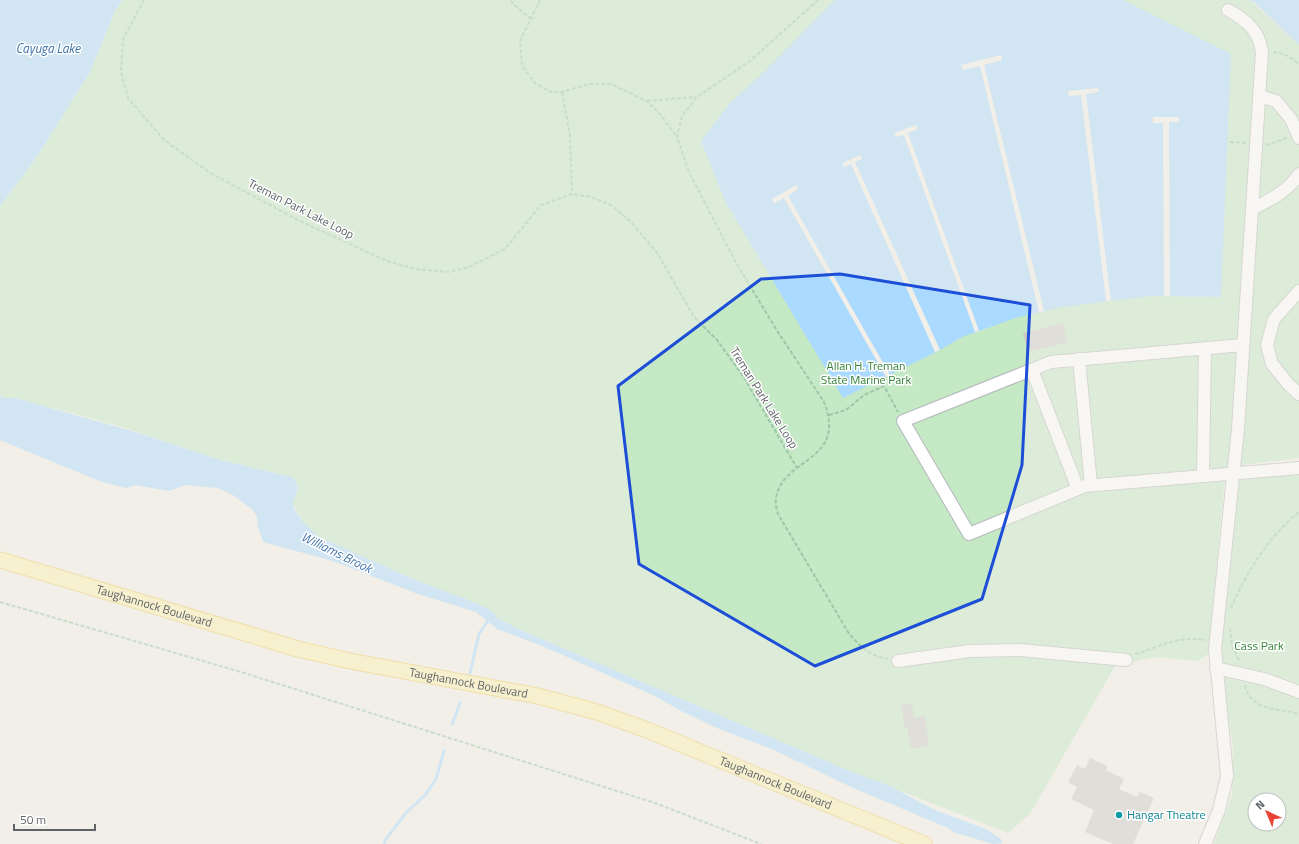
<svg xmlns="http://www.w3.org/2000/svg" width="1299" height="844" font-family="'Titillium Web',sans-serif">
<rect width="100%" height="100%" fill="#f1efe8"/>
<path fill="#c5e8c5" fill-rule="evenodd" d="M122 0H1250L1299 45V458L1226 467 1208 654 1198 661 1154 657 1115 666 1030 814 1008 833 852 772 523 631 497 618 491 611 476 603 413 579 319 537 303 522 277 473C230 465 186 448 141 433 117 425 92 419 68 412 46 407 25 399 3 398L0 395V206L38 155 90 72 114 13Z
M1299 466V844H1214L1232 795 1233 745 1225 699V678L1219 654 1234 473ZM1255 800H1279V824H1255Z"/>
<path fill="#aadaff" d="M0 0H122L114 13 90 72 38 155 0 206Z
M835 0H1123L1231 54 1221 297 1151 296 1062 307 1019 317 962 337 940 350 843 398 725 201 701 141 730 103 762 74Z
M1250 0H1299V45L1255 3Z
M0 395 3 398H15L139 433 224 461 292 477C300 486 298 491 293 501L294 508 303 522 319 537 413 579 476 603 492 611 497 618 523 631 852 772 890 786 933 809 988 830 1001 839 1002 843 993 844 953 832 948 828 851 787 774 750 717 728 681 711 655 696 542 646 497 629 476 612 418 594 333 561 263 542 258 527 257 517 253 510 233 495 218 488 185 485 169 491 135 485 127 488 102 482 0 440Z"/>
<path fill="#f1efe8" d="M1001 55 1002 60 984 65 1044 311 1039 312 980 66 963 70 961 65Z
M1098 88 1099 92 1086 94 1111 301H1106L1081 95 1069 96 1068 91Z
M1153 117H1179V122H1169L1170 296H1164L1163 123H1153Z
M916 125 918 129 908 133 979 331 975 332 904 135 896 137 894 133Z
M860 155 862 159 855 162 940 350 935 352 851 164 844 167 842 163Z
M796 185 798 189 788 196 890 375 886 377 784 198 774 203 772 199Z"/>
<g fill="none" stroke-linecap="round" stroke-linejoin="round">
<path stroke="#aadaff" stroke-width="3" d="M470 673 479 634 489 619
M452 724 460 703
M384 844 386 839 406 813 426 794 436 779 444 751"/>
</g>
<path fill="#cccac5" d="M1063 323 1068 342 1028 352 1023 333Z
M912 704 914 718 925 716 929 746 911 749 907 728H905L901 705Z
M1090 758 1108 766 1106 770 1124 779 1119 789 1137 797 1140 792 1154 798 1133 844H1113L1085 832 1094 810 1071 799 1077 787 1068 782 1077 765 1085 769Z"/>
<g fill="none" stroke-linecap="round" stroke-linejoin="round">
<g stroke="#b5b8bc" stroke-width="14">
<path id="minor" d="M1259 96 1276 101 1291 119 1299 138
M1252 209C1270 200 1288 191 1299 174
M1299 291 1274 319 1267 345 1272 364 1289 385 1299 394
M1243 345 1051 362 903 421 969 534 1085 486 1299 468
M1079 359 1091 485
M1032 370 1078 489
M1203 476 1205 348
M898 661 970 651 1020 650 1126 660
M1216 668 1264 679 1299 692
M1205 844 1219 810 1227 776 1215 649 1238 429 1262 52C1259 30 1246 20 1228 10"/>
</g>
<g stroke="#f2c960" stroke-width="17">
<g id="major">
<path id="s1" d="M0 560 298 649 350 661 538 696 597 712 647 730 924 844"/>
</g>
</g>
<path stroke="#9cc7a9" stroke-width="2" stroke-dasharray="4 2" stroke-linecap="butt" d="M144 0 123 39 121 72 128 98 164 140 212 174 298 220 387 261 416 269 448 272 469 267 505 249 541 205 572 194 591 197 611 205 632 223 658 254 694 317 717 340 743 376 797 468
M511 0 513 4 531 19
M540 0 520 41 522 66 536 84 551 92H562L589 84H611L647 101 660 114 677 137
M818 0 750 61 697 97 682 116 677 137 689 172 735 261 776 329 824 402C848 463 781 457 776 499 775 504 777 510 778 514L848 632C859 646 871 657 889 659
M1273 52C1284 53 1291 57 1299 64
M562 92 570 135 572 194
M647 101 696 97
M1230 142 1246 143
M1266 145 1287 138
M829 415 846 410 864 395 884 386 898 412
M0 602 241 672 655 803 761 844
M1231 608C1246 573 1269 536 1299 512
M1230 628 1232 646 1240 662
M1135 654C1163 646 1174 636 1206 640
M1245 685C1251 712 1278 708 1299 714"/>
<use href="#minor" stroke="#fff" stroke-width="12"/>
<use href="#major" stroke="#fff2af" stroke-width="15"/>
</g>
<path d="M0 0H1299V844H0ZM840 274 1030 305 1022 465 982 599 815 666 639 564 618 386 761 279Z" fill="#f1efe8" fill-opacity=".55" fill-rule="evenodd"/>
<path fill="none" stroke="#1d4ed8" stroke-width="3" stroke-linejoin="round" d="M840 274 1030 305 1022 465 982 599 815 666 639 564 618 386 761 279Z"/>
<circle fill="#0f9aa8" stroke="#fff" stroke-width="1.5" cx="1119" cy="815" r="4"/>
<g text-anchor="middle" stroke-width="3" stroke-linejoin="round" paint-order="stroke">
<g font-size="12" fill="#5f6368" stroke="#fff">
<text transform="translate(301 209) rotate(27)" y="4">Treman Park Lake Loop</text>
<text transform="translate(764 398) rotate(58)" y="4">Treman Park Lake Loop</text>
<text dy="4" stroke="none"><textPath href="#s1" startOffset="161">Taughannock Boulevard</textPath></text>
<text dy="4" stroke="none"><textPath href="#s1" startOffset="485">Taughannock Boulevard</textPath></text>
<text dy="4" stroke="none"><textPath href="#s1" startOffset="809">Taughannock Boulevard</textPath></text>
</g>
<g font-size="12" fill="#348238" stroke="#fff">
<text x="866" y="370">Allan H. Treman<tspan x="866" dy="14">State Marine Park</tspan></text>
<text x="1259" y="650">Cass Park</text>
</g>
<g font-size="12" fill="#0d838f" stroke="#fff" text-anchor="start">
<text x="1127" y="819">Hangar Theatre</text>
</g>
<g font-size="13" font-style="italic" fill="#4174aa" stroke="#fff">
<text x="48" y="53">Cayuga Lake</text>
<text transform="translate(337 552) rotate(26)" y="5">Williams Brook</text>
</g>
</g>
<g transform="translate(1267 812) rotate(316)"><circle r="19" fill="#ffffff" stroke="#bfc1c3"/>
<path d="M0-3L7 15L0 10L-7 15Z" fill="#ea4335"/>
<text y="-6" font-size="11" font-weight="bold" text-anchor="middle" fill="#5f6368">N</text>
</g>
<path d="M14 824v6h81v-6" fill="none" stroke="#5f6368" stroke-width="2"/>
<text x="20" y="824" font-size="12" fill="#5f6368" stroke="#ffffff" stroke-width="3" paint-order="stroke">50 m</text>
</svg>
